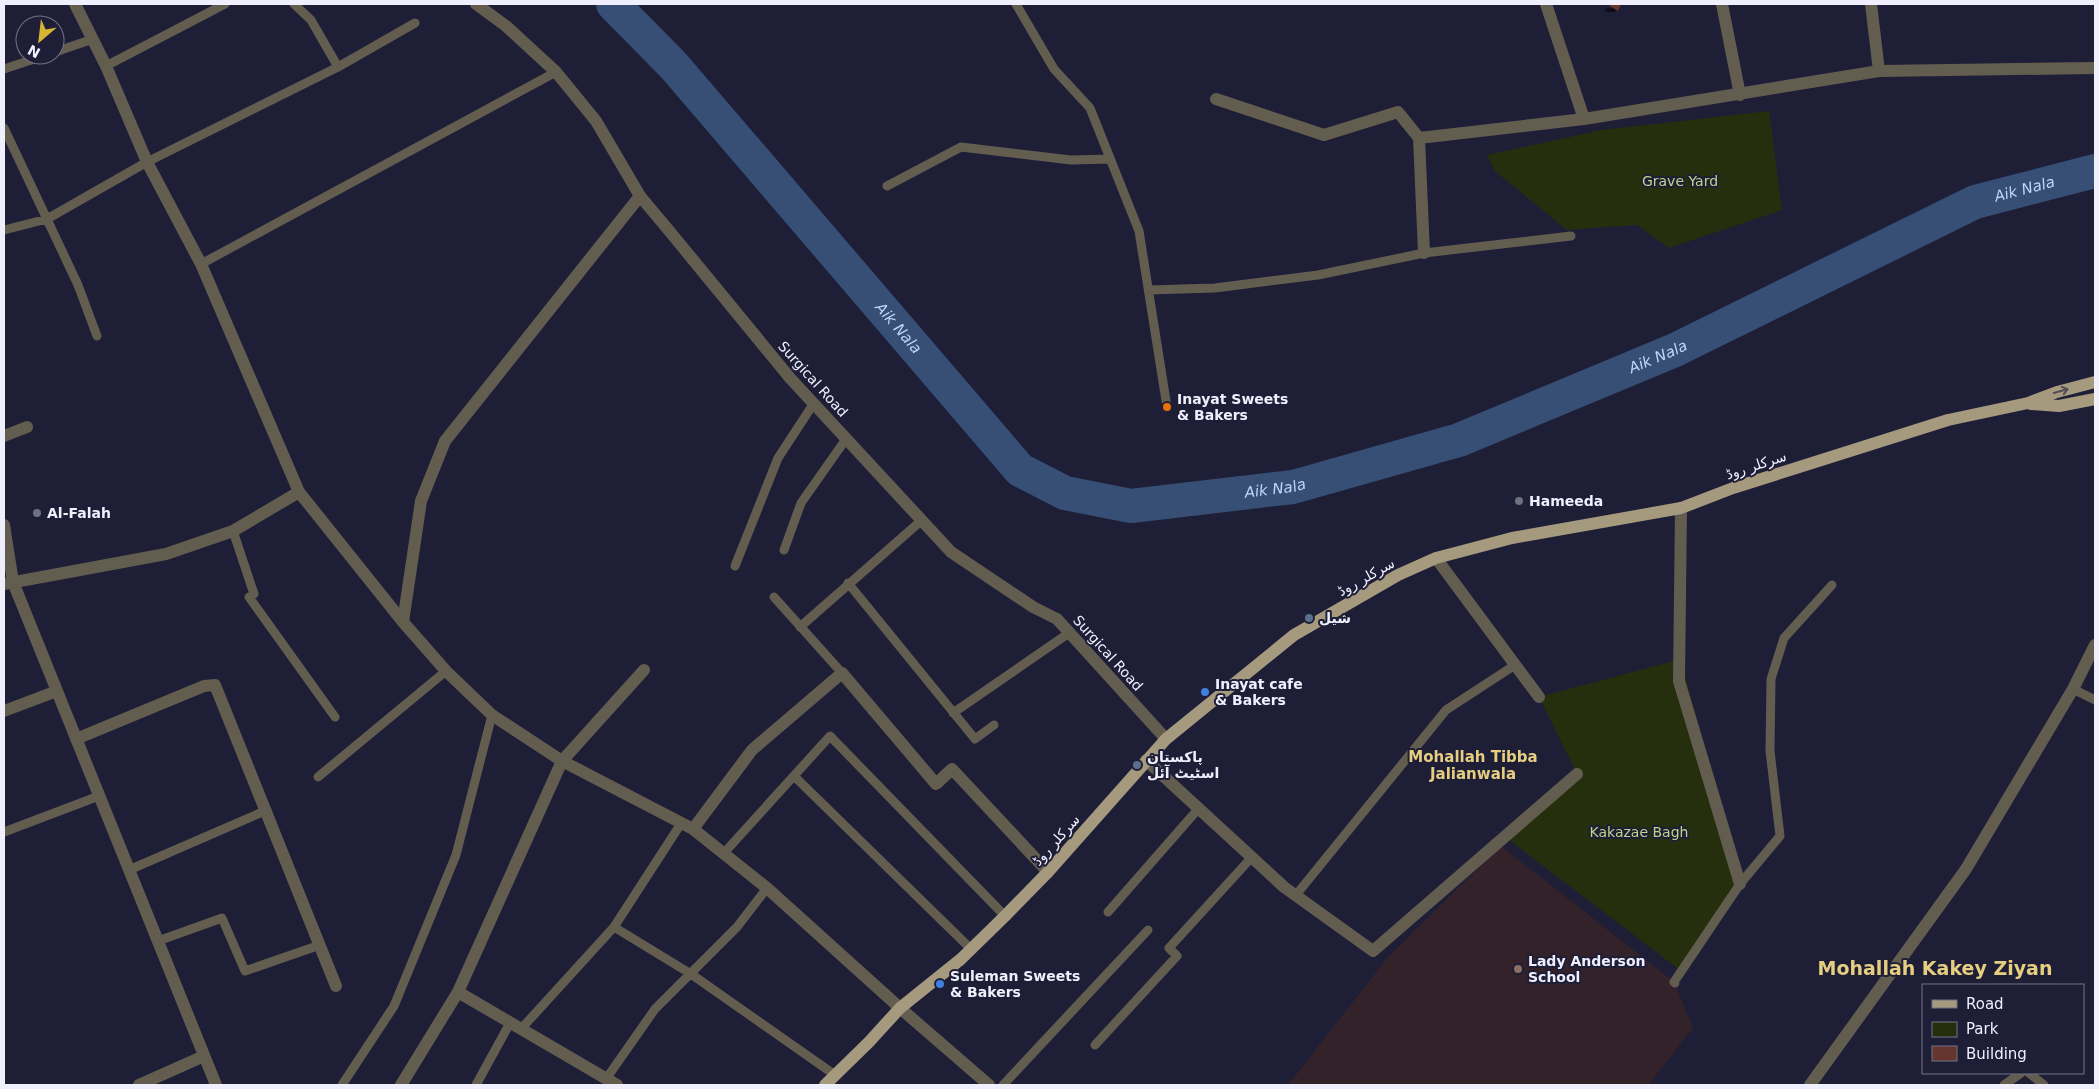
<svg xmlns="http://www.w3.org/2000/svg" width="2099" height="1089" font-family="'DejaVu Sans',Vazirmatn,sans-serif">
<defs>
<filter id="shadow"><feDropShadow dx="-4.5" dy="4.5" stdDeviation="0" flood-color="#0009"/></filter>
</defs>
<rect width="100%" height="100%" fill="#1e1e37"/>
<path fill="#34222b" d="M1501 846 1674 982 1693 1028 1648 1085H1288L1388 957Z"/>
<path fill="#262f0d" d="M1769 111 1782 210 1669 248 1637 225 1567 230 1495 171 1487 155 1601 130Z
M1681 659 1740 884 1681 971 1508 839 1577 774 1539 697Z"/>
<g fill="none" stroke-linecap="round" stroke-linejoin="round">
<path stroke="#374e75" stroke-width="34" id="s1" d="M613 4 674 66 1020 470 1065 493 1131 506 1293 487 1459 440 1675 350 1975 202 2095 171"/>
</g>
<path fill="#66352f" filter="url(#shadow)" d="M1607 4H1621L1618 11Z"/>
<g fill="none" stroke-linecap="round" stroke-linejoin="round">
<path stroke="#635d50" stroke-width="9" d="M294 4 311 20 338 67
M1016 4 1054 69 1090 108 1139 231 1167 407
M55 52 93 39
M106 66 225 4
M4 69 46 55
M4 128 78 285 97 336
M887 186 961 147 1071 160 1109 159
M4 230 47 219 147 162 338 67 415 23
M201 264 556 72
M1149 290 1215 288 1318 275 1424 253 1571 236
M233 531 254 594 249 597 335 717
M784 550 801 503 846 439
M735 566 778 458 814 403
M848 583 975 739 994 725
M774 597 842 673
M800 627 922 520
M2073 689 2095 700
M953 713 1069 633
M794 776 971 949
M318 777 446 671
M4 832 99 796
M724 853 830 736 1005 916
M129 870 267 810
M1296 895 1446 710 1515 665
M1108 912 1199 808
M614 927 691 974 835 1075
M158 941 222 918 245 971 320 945
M1675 983 1674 982 1740 884 1780 836 1770 751 1771 679 1784 638 1832 585
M521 1029 614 927 682 822
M1095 1045 1177 956 1169 948 1252 857
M2029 1073 2044 1085
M606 1079 655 1009 737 927 767 888
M342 1085 394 1006 456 855 492 715
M476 1085 510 1023
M1003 1085 1148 930
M2004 1085 2021 1073"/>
<path stroke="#635d50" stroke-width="12" d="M75 4 106 66 147 162 201 264 299 492 403 622 446 671 492 715 562 761 693 829 767 888 900 1008
M1546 4 1584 119
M1722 4 1740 95
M1871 4 1879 71
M1216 99 1324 135 1398 112 1419 138 1424 253
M1419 138 1584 119 1879 71 2095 68
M4 436 27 427
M1681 508 1679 681 1740 884
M4 525 13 582 216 1085
M1436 558 1539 697
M4 584 166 554 233 531 299 492
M403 622 421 501 445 441 640 196
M4 711 57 691
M76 739 204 686 215 685 336 986
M1146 760 1284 887 1373 951 1577 774
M693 829 752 750 842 673 936 784 952 769 1048 872
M458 992 617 1085
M139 1085 204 1056
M401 1085 458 992 562 761 644 670"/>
<path stroke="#635d50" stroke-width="12" d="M476 4 506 26 556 72 596 121 640 196 671 233 790 378 951 552 1033 607 1057 619 1166 739
M900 1008 989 1085
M1810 1085 1966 869 2073 689 2095 645"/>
<path stroke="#a5997e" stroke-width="12" d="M2031 404 2059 406 2095 399
M825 1085 869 1042 900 1008 961 959 1005 916 1048 872 1166 739 1294 635 1398 575 1436 558 1512 538 1681 508 1733 488 1948 420 2028 403 2057 392 2095 382"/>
</g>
<defs><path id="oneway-shaft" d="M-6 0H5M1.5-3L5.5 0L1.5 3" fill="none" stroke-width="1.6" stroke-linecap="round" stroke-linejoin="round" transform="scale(1.25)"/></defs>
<use stroke="#544f53" href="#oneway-shaft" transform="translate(2061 391) rotate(-16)"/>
<circle fill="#e8710a" stroke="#1e1e37" stroke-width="2" cx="1167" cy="407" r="5"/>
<g fill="#6b7280" stroke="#1e1e37" stroke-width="2">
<circle cx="1519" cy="501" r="5"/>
<circle cx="37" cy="513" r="5"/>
</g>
<g fill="#5c6f8a" stroke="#1e1e37" stroke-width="2">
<circle cx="1309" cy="618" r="5"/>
<circle cx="1137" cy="765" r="5"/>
</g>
<g fill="#3f7fe0" stroke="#1e1e37" stroke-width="2">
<circle cx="1205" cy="692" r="5"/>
<circle cx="940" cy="984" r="5"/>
</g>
<circle fill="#8d6e63" stroke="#1e1e37" stroke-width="2" cx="1518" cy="969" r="5"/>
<g text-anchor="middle" stroke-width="4" stroke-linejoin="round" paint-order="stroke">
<g font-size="14" fill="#bdd58a" stroke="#1e1e37">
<text x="1680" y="186">Grave Yard</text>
<text x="1639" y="837">Kakazae Bagh</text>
</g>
<g font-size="14" fill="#efeffe" stroke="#1e1e37">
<text transform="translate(813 379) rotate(48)" y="5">Surgical Road</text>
<text transform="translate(1756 465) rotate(-18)" y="5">سرکلر روڈ</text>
<text transform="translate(1366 577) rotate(-29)" y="5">سرکلر روڈ</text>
<text transform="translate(1108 653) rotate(48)" y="5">Surgical Road</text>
<text transform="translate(1056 840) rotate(-48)" y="5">سرکلر روڈ</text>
</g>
<g font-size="14" font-weight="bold" fill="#efeffe" stroke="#1e1e37" text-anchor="start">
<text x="1177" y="404">Inayat Sweets<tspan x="1177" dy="16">&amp; Bakers</tspan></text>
<text x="1529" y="506">Hameeda</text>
<text x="47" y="518">Al-Falah</text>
<text x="1319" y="623">شیل</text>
<text x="1215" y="689">Inayat cafe<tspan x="1215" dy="16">&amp; Bakers</tspan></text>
<text x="1147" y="762">پاکستان<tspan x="1147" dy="16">اسٹیٹ آئل</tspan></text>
<text x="1528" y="966">Lady Anderson<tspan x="1528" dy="16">School</tspan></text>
<text x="950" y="981">Suleman Sweets<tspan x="950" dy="16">&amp; Bakers</tspan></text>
</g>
<g font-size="15" font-style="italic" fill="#bed6fd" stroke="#1e1e37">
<text dy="5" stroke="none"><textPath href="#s1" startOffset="1692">Aik Nala</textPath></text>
<text dy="5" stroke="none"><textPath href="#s1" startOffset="432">Aik Nala</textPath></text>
<text dy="5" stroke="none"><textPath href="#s1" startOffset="1288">Aik Nala</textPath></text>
<text dy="5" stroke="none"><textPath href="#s1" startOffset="882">Aik Nala</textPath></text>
</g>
<g font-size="15" font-weight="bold" fill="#e6ce81" stroke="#1e1e37">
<text x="1473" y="762">Mohallah Tibba<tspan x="1473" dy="17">Jalianwala</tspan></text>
</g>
<g font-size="19" font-weight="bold" fill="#e6ce81" stroke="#1e1e37">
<text x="1935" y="975">Mohallah Kakey Ziyan</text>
</g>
</g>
<rect width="2099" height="1089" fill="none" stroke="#efeffe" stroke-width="10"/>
<rect x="1922" y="984" width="162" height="90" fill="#1e1e37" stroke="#727287"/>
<rect x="1932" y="1000" width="25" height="8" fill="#a5997e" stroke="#727287"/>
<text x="1966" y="1009" font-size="15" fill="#efeffe">Road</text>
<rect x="1932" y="1022" width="25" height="15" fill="#262f0d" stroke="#727287"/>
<text x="1966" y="1034" font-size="15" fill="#efeffe">Park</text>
<rect x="1932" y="1046" width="25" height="15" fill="#66352f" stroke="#727287"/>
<text x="1966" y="1059" font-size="15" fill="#efeffe">Building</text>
<g transform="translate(40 40) rotate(208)"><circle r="24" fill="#1e1e37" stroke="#727287"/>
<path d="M0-4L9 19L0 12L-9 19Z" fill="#d8b434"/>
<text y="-8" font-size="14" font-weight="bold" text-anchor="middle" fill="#efeffe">N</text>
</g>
</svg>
